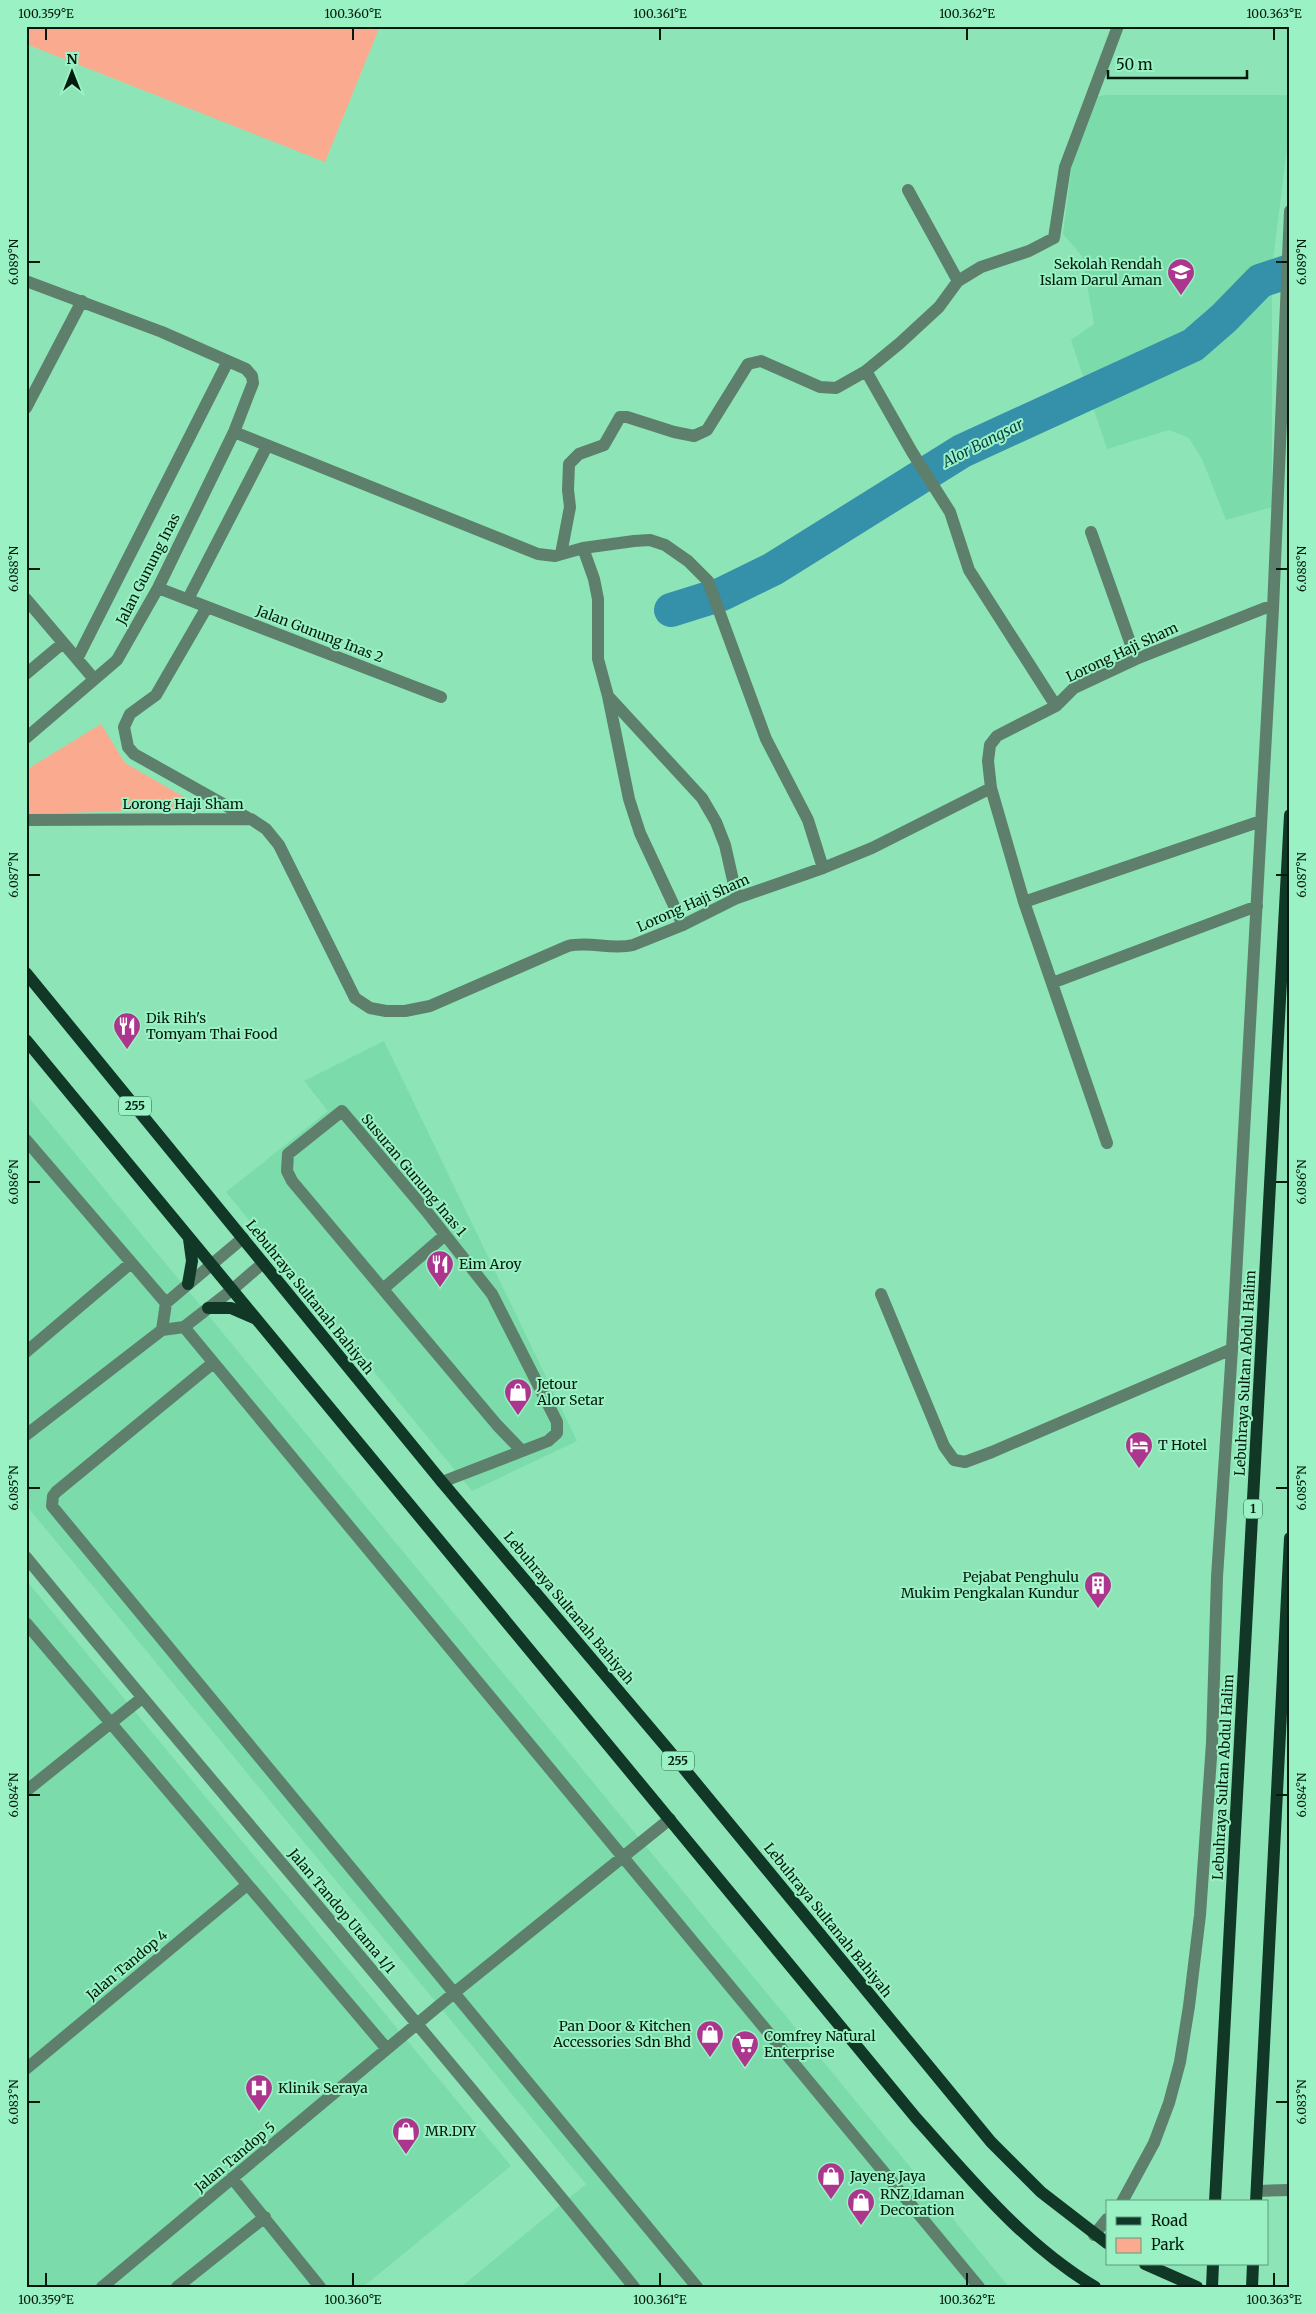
<svg xmlns="http://www.w3.org/2000/svg" width="1316" height="2313" font-family="Merriweather,serif">
<rect width="100%" height="100%" fill="#8de5b7"/>
<path fill="#7bdbaa" d="M1106 95H1290V123L1272 269V507L1226 520 1202 459 1189 438 1169 430 1107 449 1071 340 1094 324 1082 256 1063 234 1076 131 1094 97Z
M384 1041 577 1441 472 1491 226 1192 328 1111 304 1081Z
M26 1094 1009 2287H461L586 2184 26 1505Z
M26 1580 511 2166 363 2287H26Z"/>
<path fill="#faab8f" d="M26 26H380L325 162 26 44Z
M101 724 125 763 205 809 26 814V770Z"/>
<g fill="none" stroke-linecap="round" stroke-linejoin="round">
<path stroke="#3590aa" stroke-width="34" d="M671 610 722 594 773 569 962 451 1193 345 1224 318 1260 281 1290 271"/>
<path stroke="#5d7f6c" stroke-width="12" d="M908 190 958 281
M26 281 162 332 246 369 252 376 253 383 234 432 158 588 117 660 26 738
M866 371 912 452 950 512 969 570 1056 706
M26 408 82 301
M234 432 538 554 555 556 583 548 634 541 650 540 665 545 688 561 708 581 766 739 808 820 823 868
M1091 532 1136 659
M583 548 594 579 598 599V659L608 696 629 799 640 833 683 925
M561 554 570 507 568 490 569 464 579 454 604 445 620 417H627L674 432 694 436 707 430 748 364 761 361 820 387 836 388 866 371 900 343 939 307 958 281 981 267 1029 251 1054 238 1065 167 1118 26
M158 588 441 697
M26 599 94 679
M188 599 267 446
M207 607 156 695 130 714 124 727 128 747 134 754 248 818
M77 659 228 361
M26 674 63 643
M608 696 702 798 716 822 725 845 737 898
M991 788 1024 902 1107 1143
M26 820 251 819 266 829 279 845 355 998 370 1008 386 1011H405L430 1006 568 946C590 941 611 950 633 945L683 925 737 898 823 868 872 848 991 788 988 761 990 745 997 736 1056 706 1074 688 1136 659 1265 608 1273 609
M1024 902 1261 821
M1052 983 1257 906
M26 1140 166 1303
M383 1289 445 1235
M881 1294 944 1446 954 1460 965 1462 992 1452 1232 1349
M184 1327 979 2287
M162 1330 166 1303 243 1238
M26 1352 131 1263
M213 1363 56 1492 53 1496 52 1506 697 2287
M26 1435 162 1330 184 1327 233 1289 263 1263
M442 1482 548 1441 557 1433V1422L492 1294 427 1212 342 1111 288 1154 287 1171 292 1181 497 1425 522 1451
M26 1557C227 1802 435 2040 634 2287
M26 1623 387 2049
M26 1791 142 1698
M26 2069 247 1885
M232 2178 320 2287
M1257 2191 1290 2190
M1122 2202 1154 2143 1169 2103 1180 2062 1189 2006 1200 1915 1212 1743 1217 1577 1232 1349 1273 609 1290 211
M1094 2235 1107 2219
M102 2287 454 1993 670 1819
M177 2287 265 2217"/>
<path stroke="#113726" stroke-width="12" d="M26 973 442 1482 667 1748 991 2142 1041 2192 1107 2243
M26 1040 916 2118C971 2179 1023 2244 1095 2287
M188 1284 192 1261 189 1239
M208 1308H231L254 1318
M1215 2202 1290 815
M1256 2202 1290 1538
M1145 2264 1197 2287
M1212 2287 1213 2264
M1252 2287 1253 2264"/>
</g>
<path fill="none" stroke="#011b0f" stroke-width="2" d="M46 28V40M353 28V40M660 28V40M967 28V40M1274 28V40M28 262H40M1276 262H1288M28 569H40M1276 569H1288M28 875H40M1276 875H1288M28 1182H40M1276 1182H1288M28 1488H40M1276 1488H1288M28 1795H40M1276 1795H1288M28 2102H40M1276 2102H1288M46 2273V2286M353 2273V2286M660 2273V2286M967 2273V2286M1274 2273V2286"/>
<defs>
<g id="school-pin" transform="scale(1.4375)"><path d="M0 17L-7.5 6A9.5 9.5 0 1 1 7.5 6Z" fill="#ac368d" stroke="#9af2c4"/><path d="M0-5L7-2L0 1L-7-2ZM-4 1L0 2.5L4 1V4Q0 6-4 4Z" fill="#fff"/></g>
<g id="restaurant-pin" transform="scale(1.4375)"><path d="M0 17L-7.5 6A9.5 9.5 0 1 1 7.5 6Z" fill="#ac368d" stroke="#9af2c4"/><path d="M-5-6h1v4h1v-4h1v4h1v-4h1v5L-1.5 .5V6h-2V.5L-5-1ZM5-6V6H3V1.5H1.5Q1.5-4 5-6Z" fill="#fff"/></g>
<g id="shop-pin" transform="scale(1.4375)"><path d="M0 17L-7.5 6A9.5 9.5 0 1 1 7.5 6Z" fill="#ac368d" stroke="#9af2c4"/><path d="M-5-2.5h2.3a2.7 3.5 0 0 1 5.4 0H5L5.5 6h-11ZM-1.5-2.5h3a1.5 2.3 0 0 0-3 0Z" fill="#fff"/></g>
<g id="hotel-pin" transform="scale(1.4375)"><path d="M0 17L-7.5 6A9.5 9.5 0 1 1 7.5 6Z" fill="#ac368d" stroke="#9af2c4"/><path d="M-6-4.5h1.5V1H6V5H4.5V3h-9V5H-6ZM-4 0a1.8 1.8 0 1 1 3.6 0ZM.5 0V-2.5h3Q6-2.5 6 0Z" fill="#fff"/></g>
<g id="building-pin" transform="scale(1.4375)"><path d="M0 17L-7.5 6A9.5 9.5 0 1 1 7.5 6Z" fill="#ac368d" stroke="#9af2c4"/><path d="M-4-6H4V6H1V3H-1V6H-4ZM-2.5-4.3h1.7v1.8h-1.7ZM.8-4.3h1.7v1.8H.8ZM-2.5-1h1.7V.8h-1.7ZM.8-1h1.7V.8H.8Z" fill="#fff"/></g>
<g id="supermarket-pin" transform="scale(1.4375)"><path d="M0 17L-7.5 6A9.5 9.5 0 1 1 7.5 6Z" fill="#ac368d" stroke="#9af2c4"/><path d="M-6-5.5h2.5l.6 2H6L4.5 2H-2.5L-4.4-4H-6ZM-1.5 3.2a1.3 1.3 0 1 0 .1 0ZM3 3.2a1.3 1.3 0 1 0 .1 0Z" fill="#fff"/></g>
<g id="hospital-pin" transform="scale(1.4375)"><path d="M0 17L-7.5 6A9.5 9.5 0 1 1 7.5 6Z" fill="#ac368d" stroke="#9af2c4"/><path d="M-5-5h3v3.5h4V-5h3V5h-3V1.5h-4V5h-3Z" fill="#fff"/></g>
</defs>
<g fill-rule="evenodd">
<use href="#school-pin" x="1181" y="272"/>
<use href="#restaurant-pin" x="127" y="1026"/>
<use href="#restaurant-pin" x="440" y="1264"/>
<use href="#shop-pin" x="518" y="1392"/>
<use href="#hotel-pin" x="1139" y="1445"/>
<use href="#building-pin" x="1098" y="1585"/>
<use href="#shop-pin" x="710" y="2034"/>
<use href="#supermarket-pin" x="745" y="2044"/>
<use href="#hospital-pin" x="259" y="2088"/>
<use href="#shop-pin" x="406" y="2131"/>
<use href="#shop-pin" x="831" y="2176"/>
<use href="#shop-pin" x="861" y="2202"/>
</g>
<g text-anchor="middle" stroke-width="4" stroke-linejoin="round" paint-order="stroke">
<g fill="#9af2c4" stroke="#2f5c45" stroke-width="1">
<rect x="119" y="1096.5" width="32" height="19" rx="4"/>
<rect x="1244" y="1499.5" width="18" height="19" rx="4"/>
<rect x="662" y="1751.5" width="32" height="19" rx="4"/>
</g>
<g font-size="12" font-weight="bold" fill="#011b0f">
<text x="135" y="1110">255</text>
<text x="1253" y="1513">1</text>
<text x="678" y="1765">255</text>
</g>
<g font-size="14" fill="#011b0f" stroke="#9af2c4" text-anchor="start">
<text x="1162" y="269" text-anchor="end">Sekolah Rendah<tspan x="1162" dy="16">Islam Darul Aman</tspan></text>
<text x="146" y="1023">Dik Rih's<tspan x="146" dy="16">Tomyam Thai Food</tspan></text>
<text x="459" y="1269">Eim Aroy</text>
<text x="537" y="1389">Jetour<tspan x="537" dy="16">Alor Setar</tspan></text>
<text x="1158" y="1450">T Hotel</text>
<text x="1079" y="1582" text-anchor="end">Pejabat Penghulu<tspan x="1079" dy="16">Mukim Pengkalan Kundur</tspan></text>
<text x="691" y="2031" text-anchor="end">Pan Door &amp; Kitchen<tspan x="691" dy="16">Accessories Sdn Bhd</tspan></text>
<text x="764" y="2041">Comfrey Natural<tspan x="764" dy="16">Enterprise</tspan></text>
<text x="278" y="2093">Klinik Seraya</text>
<text x="425" y="2136">MR.DIY</text>
<text x="850" y="2181">Jayeng Jaya</text>
<text x="880" y="2199">RNZ Idaman<tspan x="880" dy="16">Decoration</tspan></text>
</g>
<g font-size="14" fill="#011b0f" stroke="#9af2c4">
<text transform="translate(148 569) rotate(-63)" y="5">Jalan Gunung Inas</text>
<text transform="translate(320 634) rotate(21)" y="5">Jalan Gunung Inas 2</text>
<text transform="translate(1122 652) rotate(-25)" y="5">Lorong Haji Sham</text>
<text x="183" y="809">Lorong Haji Sham</text>
<text transform="translate(693 903) rotate(-24)" y="5">Lorong Haji Sham</text>
<text transform="translate(414 1175) rotate(50)" y="5">Susuran Gunung Inas 1</text>
<text transform="translate(310 1297) rotate(51)" y="5">Lebuhraya Sultanah Bahiyah</text>
<text transform="translate(1245 1373) rotate(-87)" y="5">Lebuhraya Sultan Abdul Halim</text>
<text transform="translate(569 1608) rotate(50)" y="5">Lebuhraya Sultanah Bahiyah</text>
<text transform="translate(1223 1777) rotate(-87)" y="5">Lebuhraya Sultan Abdul Halim</text>
<text transform="translate(342 1911) rotate(50)" y="5">Jalan Tandop Utama 1/1</text>
<text transform="translate(828 1920) rotate(51)" y="5">Lebuhraya Sultanah Bahiyah</text>
<text transform="translate(127 1965) rotate(-40)" y="5">Jalan Tandop 4</text>
<text transform="translate(235 2157) rotate(-40)" y="5">Jalan Tandop 5</text>
</g>
<g font-size="15" font-style="italic" fill="#053d4b" stroke="#9af2c4">
<text transform="translate(983 443) rotate(-27)" y="5">Alor Bangsar</text>
</g>
</g>
<rect width="1316" height="2313" fill="none" stroke="#9af2c4" stroke-width="55"/>
<rect x="1106" y="2200" width="162" height="65" fill="#9af2c4" stroke="#5d9c7c"/>
<rect x="1116" y="2217" width="25" height="8" fill="#113726" stroke="#5d9c7c"/>
<text x="1151" y="2226" font-size="15" fill="#011b0f">Road</text>
<rect x="1116" y="2238" width="25" height="15" fill="#faab8f" stroke="#5d9c7c"/>
<text x="1151" y="2250" font-size="15" fill="#011b0f">Park</text>
<g transform="translate(72 72)" stroke="#9af2c4" stroke-width="4" paint-order="stroke">
<path d="M0-4L9 19L0 12L-9 19Z" fill="#011b0f"/>
<text y="-8" font-size="14" font-weight="bold" text-anchor="middle" fill="#011b0f">N</text>
</g>
<path d="M1108 70v8h139v-8" fill="none" stroke="#011b0f" stroke-width="2.5"/>
<text x="1116" y="70" font-size="15" fill="#011b0f" stroke="#9af2c4" stroke-width="4" paint-order="stroke">50 m</text>
<rect x="28" y="28" width="1260" height="2258" fill="none" stroke="#011b0f" stroke-width="2"/>
<g font-size="12" text-anchor="middle" fill="#011b0f">
<text x="46" y="18">100.359°E</text>
<text x="353" y="18">100.360°E</text>
<text x="660" y="18">100.361°E</text>
<text x="967" y="18">100.362°E</text>
<text x="1274" y="18">100.363°E</text>
<text transform="translate(14 262) rotate(-90)" y="4">6.089°N</text>
<text transform="translate(1302 262) rotate(-90)" y="4">6.089°N</text>
<text transform="translate(14 569) rotate(-90)" y="4">6.088°N</text>
<text transform="translate(1302 569) rotate(-90)" y="4">6.088°N</text>
<text transform="translate(14 875) rotate(-90)" y="4">6.087°N</text>
<text transform="translate(1302 875) rotate(-90)" y="4">6.087°N</text>
<text transform="translate(14 1182) rotate(-90)" y="4">6.086°N</text>
<text transform="translate(1302 1182) rotate(-90)" y="4">6.086°N</text>
<text transform="translate(14 1488) rotate(-90)" y="4">6.085°N</text>
<text transform="translate(1302 1488) rotate(-90)" y="4">6.085°N</text>
<text transform="translate(14 1795) rotate(-90)" y="4">6.084°N</text>
<text transform="translate(1302 1795) rotate(-90)" y="4">6.084°N</text>
<text transform="translate(14 2102) rotate(-90)" y="4">6.083°N</text>
<text transform="translate(1302 2102) rotate(-90)" y="4">6.083°N</text>
<text x="46" y="2304">100.359°E</text>
<text x="353" y="2304">100.360°E</text>
<text x="660" y="2304">100.361°E</text>
<text x="967" y="2304">100.362°E</text>
<text x="1274" y="2304">100.363°E</text>
</g>
</svg>
